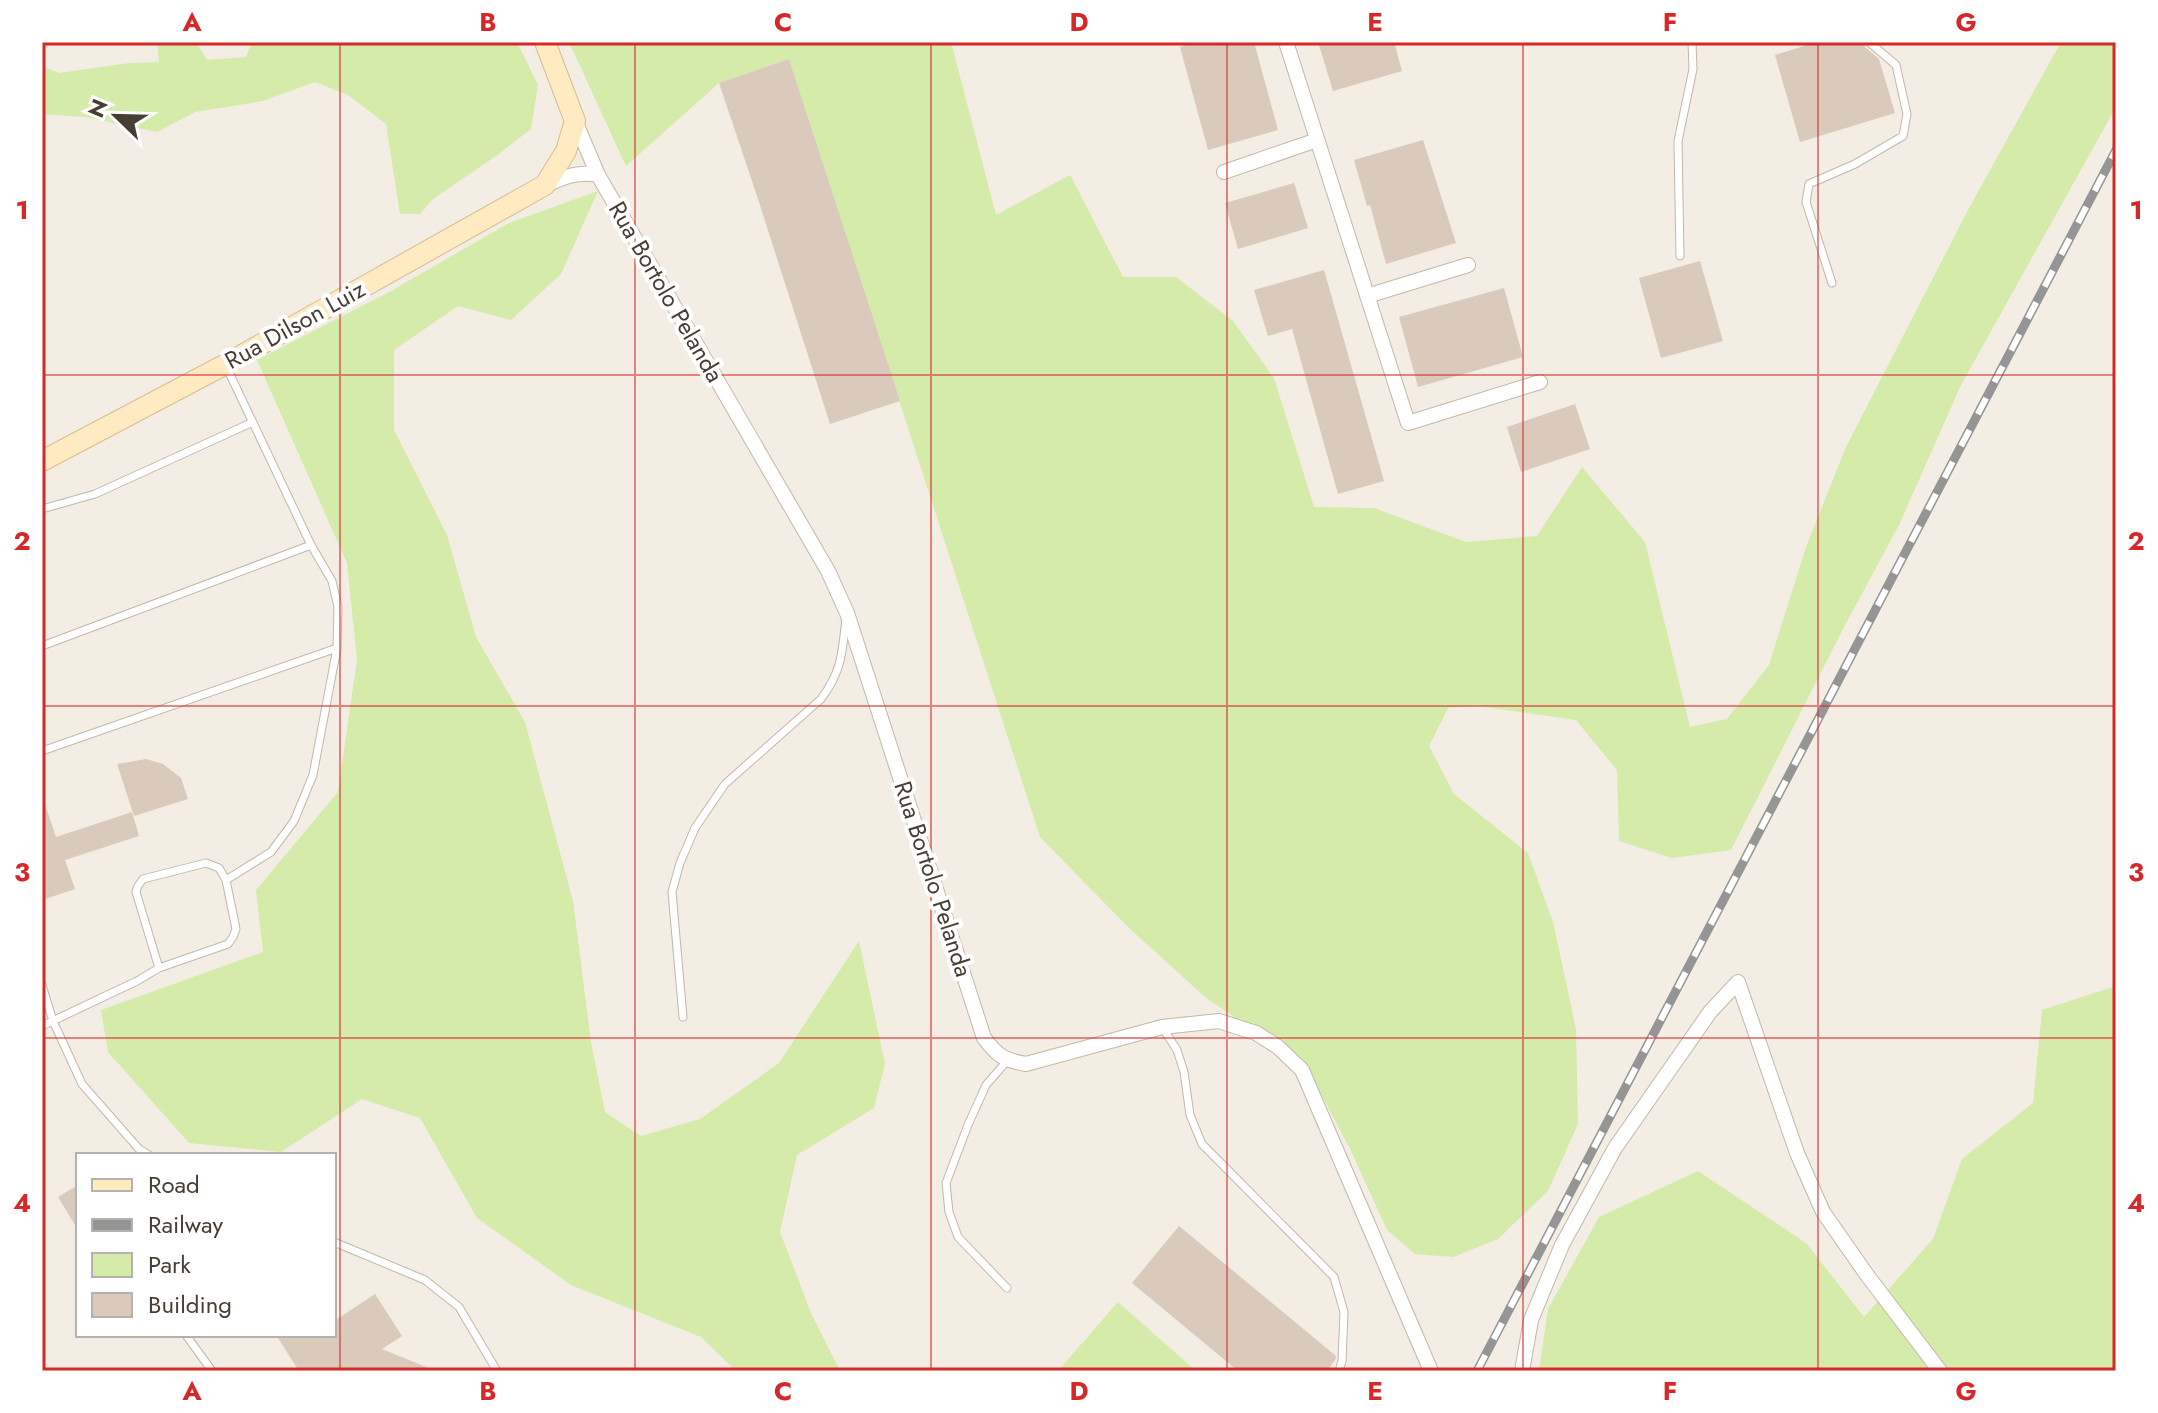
<svg xmlns="http://www.w3.org/2000/svg" width="2158" height="1413" font-family="Jost,sans-serif">
<rect width="100%" height="100%" fill="#f3ede4"/>
<path fill="#d4eba9" d="M157 42H196L207 60 246 57 252 42H517L538 85 531 129 496 156 433 199 420 214H400L386 124 348 95 315 82 263 101 195 112 157 132 85 117 42 114V66L59 73 130 63 159 62Z
M569 42H951L996 215 1070 175 1123 277H1176L1233 321 1274 378 1314 507 1374 508 1466 542 1537 536 1582 467 1645 542 1690 727 1727 719 1769 665 1806 547 1846 447 1968 210 2061 42H2116V107L1961 385 1899 525 1843 629 1731 850 1672 858 1619 841 1617 770 1576 720 1478 706 1448 708 1429 746 1454 794 1528 853 1553 922 1576 1029 1578 1124 1548 1191 1498 1239 1453 1257 1415 1254 1387 1230 1352 1153 1307 1067 1205 997 1128 927 1040 837 789 59 719 83 626 166Z
M598 191 561 274 511 320 458 306 394 350V430L447 535 476 637 525 722 573 901 591 1042 605 1112 641 1136 700 1119 779 1063 859 941 885 1064 874 1108 797 1155 780 1232 811 1313 840 1371H736L701 1337 571 1285 477 1218 420 1118 362 1099 281 1152 189 1143 108 1052 101 1010 263 952 256 890 338 792 357 660 347 563 257 360 391 291 509 223Z
M2116 986V1371H1539L1548 1309 1599 1217 1698 1171 1806 1243 1864 1317 1933 1239 1962 1159 2033 1103 2042 1010Z
M1118 1302 1196 1371H1058Z"/>
<path fill="#d9cabc" d="M1196 42H1254L1278 130 1208 150 1180 47Z
M1331 42H1394L1402 71 1333 91 1319 45Z
M1817 42H1863L1865 47 1879 59 1895 113 1800 142 1775 55Z
M789 59 900 401 830 424 758 199 719 83Z
M1423 140 1456 243 1386 264 1370 205 1367 206 1354 160Z
M1294 183 1308 228 1238 249 1225 203Z
M1700 261 1723 341 1661 358 1639 278Z
M1324 270 1384 481 1338 494 1292 329 1268 336 1254 290Z
M1504 288 1523 357 1418 387 1399 317Z
M1575 404 1590 449 1521 472 1507 427Z
M146 759 163 764 181 778 188 799 134 816 117 764Z
M45 804 56 837 132 812 139 836 65 860 75 889 42 900V805Z
M78 1185V1230L58 1197Z
M1179 1226 1336 1356 1335 1360 1327 1371H1238L1132 1283Z
M375 1294 402 1336 382 1349 436 1371H299L276 1335H334V1321Z"/>
<g fill="none" stroke-linecap="round" stroke-linejoin="round">
<g stroke="#c2b7a9" stroke-width="9">
<path id="lane" d="M1680 256 1678 141 1693 69 1692 42
M1832 283 1806 202 1809 184 1855 164 1903 136 1907 114 1896 65 1869 42
M42 509 95 494 253 422
M42 646 311 545 226 366
M42 751 337 648
M206 863 219 868 226 880 236 929 233 937 228 944 159 968 136 892 138 886 143 879Z
M226 880 271 852 294 821 313 775 337 648 338 607 332 581 311 545
M42 985 53 1021 82 1084 139 1149 149 1155
M683 1017 672 892 680 863 695 828 725 784 821 699C842 671 842 653 846 619
M42 1026 137 981 159 968
M1162 1027 1177 1050 1184 1072 1190 1115 1202 1144 1334 1277 1344 1312 1342 1361 1339 1371
M1007 1061 986 1085 968 1125 946 1183 949 1212 958 1237 1007 1288
M334 1242 425 1280 459 1307 497 1371
M186 1335 212 1371"/>
</g>
<g stroke="#c2b7a9" stroke-width="16">
<path id="street" d="M1286 42 1408 423 1540 382
M575 121 598 175 828 571 847 613 984 1038C998 1056 1003 1060 1026 1064L1162 1027 1219 1021 1256 1033 1278 1047 1302 1070 1431 1371
M1224 172 1317 140
M546 185C564 177 578 171 598 175
M1367 296 1468 265
M1522 1371 1531 1320 1562 1245 1615 1148 1710 1012 1738 982 1797 1153 1823 1212 1867 1275 1940 1371"/>
</g>
<g stroke="#d6bd90" stroke-width="22">
<path id="secondary" d="M42 461 226 364 545 185 566 151 575 121 545 42"/>
</g>
<use href="#lane" stroke="#fff" stroke-width="7"/>
<use href="#street" stroke="#fff" stroke-width="14"/>
<use href="#secondary" stroke="#ffeac2" stroke-width="20"/>
<g stroke="#959595" stroke-width="9">
<path id="rail" d="M1477 1371 2116 150"/>
</g>
<use href="#rail" stroke="#fff" stroke-width="6" stroke-dasharray="18" stroke-linecap="butt"/>
</g>
<path fill="none" stroke="#d62828" stroke-width="2" stroke-opacity="0.55" d="M340 42V1371M635 42V1371M931 42V1371M1227 42V1371M1523 42V1371M1818 42V1371M42 375H2116M42 706H2116M42 1038H2116"/>
<g text-anchor="middle" stroke-width="8" stroke-linejoin="round" paint-order="stroke">
<g font-size="24" fill="#463d33" stroke="#fff">
<text transform="translate(666 292) rotate(60)" y="8">Rua Bortolo Pelanda</text>
<text transform="translate(295 325) rotate(-29)" y="8">Rua Dilson Luiz</text>
<text transform="translate(933 879) rotate(72)" y="8">Rua Bortolo Pelanda</text>
</g>
</g>
<rect width="2158" height="1413" fill="none" stroke="#ffffff" stroke-width="88"/>
<rect x="76" y="1153" width="260" height="184" fill="#ffffff" stroke="#b5b1ad" stroke-width="2"/>
<rect x="92" y="1179" width="40" height="12" fill="#ffeac2" stroke="#b5b1ad" stroke-width="2"/>
<text x="148" y="1193" font-size="24" fill="#463d33">Road</text>
<rect x="92" y="1219" width="40" height="12" fill="#959595" stroke="#b5b1ad" stroke-width="2"/>
<text x="148" y="1233" font-size="24" fill="#463d33">Railway</text>
<rect x="92" y="1253" width="40" height="24" fill="#d4eba9" stroke="#b5b1ad" stroke-width="2"/>
<text x="148" y="1273" font-size="24" fill="#463d33">Park</text>
<rect x="92" y="1293" width="40" height="24" fill="#d9cabc" stroke="#b5b1ad" stroke-width="2"/>
<text x="148" y="1313" font-size="24" fill="#463d33">Building</text>
<g transform="translate(116 116) rotate(293)" stroke="#ffffff" stroke-width="6" paint-order="stroke">
<path d="M0-6L14 30L0 20L-14 30Z" fill="#463d33"/>
<text y="-12" font-size="22" font-weight="bold" text-anchor="middle" fill="#463d33">N</text>
</g>
<rect x="44" y="44" width="2070" height="1325" fill="none" stroke="#d62828" stroke-width="3"/>
<g font-size="26" text-anchor="middle" font-weight="bold" fill="#d62828">
<text x="192" y="31">A</text>
<text x="488" y="31">B</text>
<text x="783" y="31">C</text>
<text x="1079" y="31">D</text>
<text x="1375" y="31">E</text>
<text x="1670" y="31">F</text>
<text x="1966" y="31">G</text>
<text x="22" y="219">1</text>
<text x="2136" y="219">1</text>
<text x="22" y="550">2</text>
<text x="2136" y="550">2</text>
<text x="22" y="881">3</text>
<text x="2136" y="881">3</text>
<text x="22" y="1212">4</text>
<text x="2136" y="1212">4</text>
<text x="192" y="1400">A</text>
<text x="488" y="1400">B</text>
<text x="783" y="1400">C</text>
<text x="1079" y="1400">D</text>
<text x="1375" y="1400">E</text>
<text x="1670" y="1400">F</text>
<text x="1966" y="1400">G</text>
</g>
</svg>
